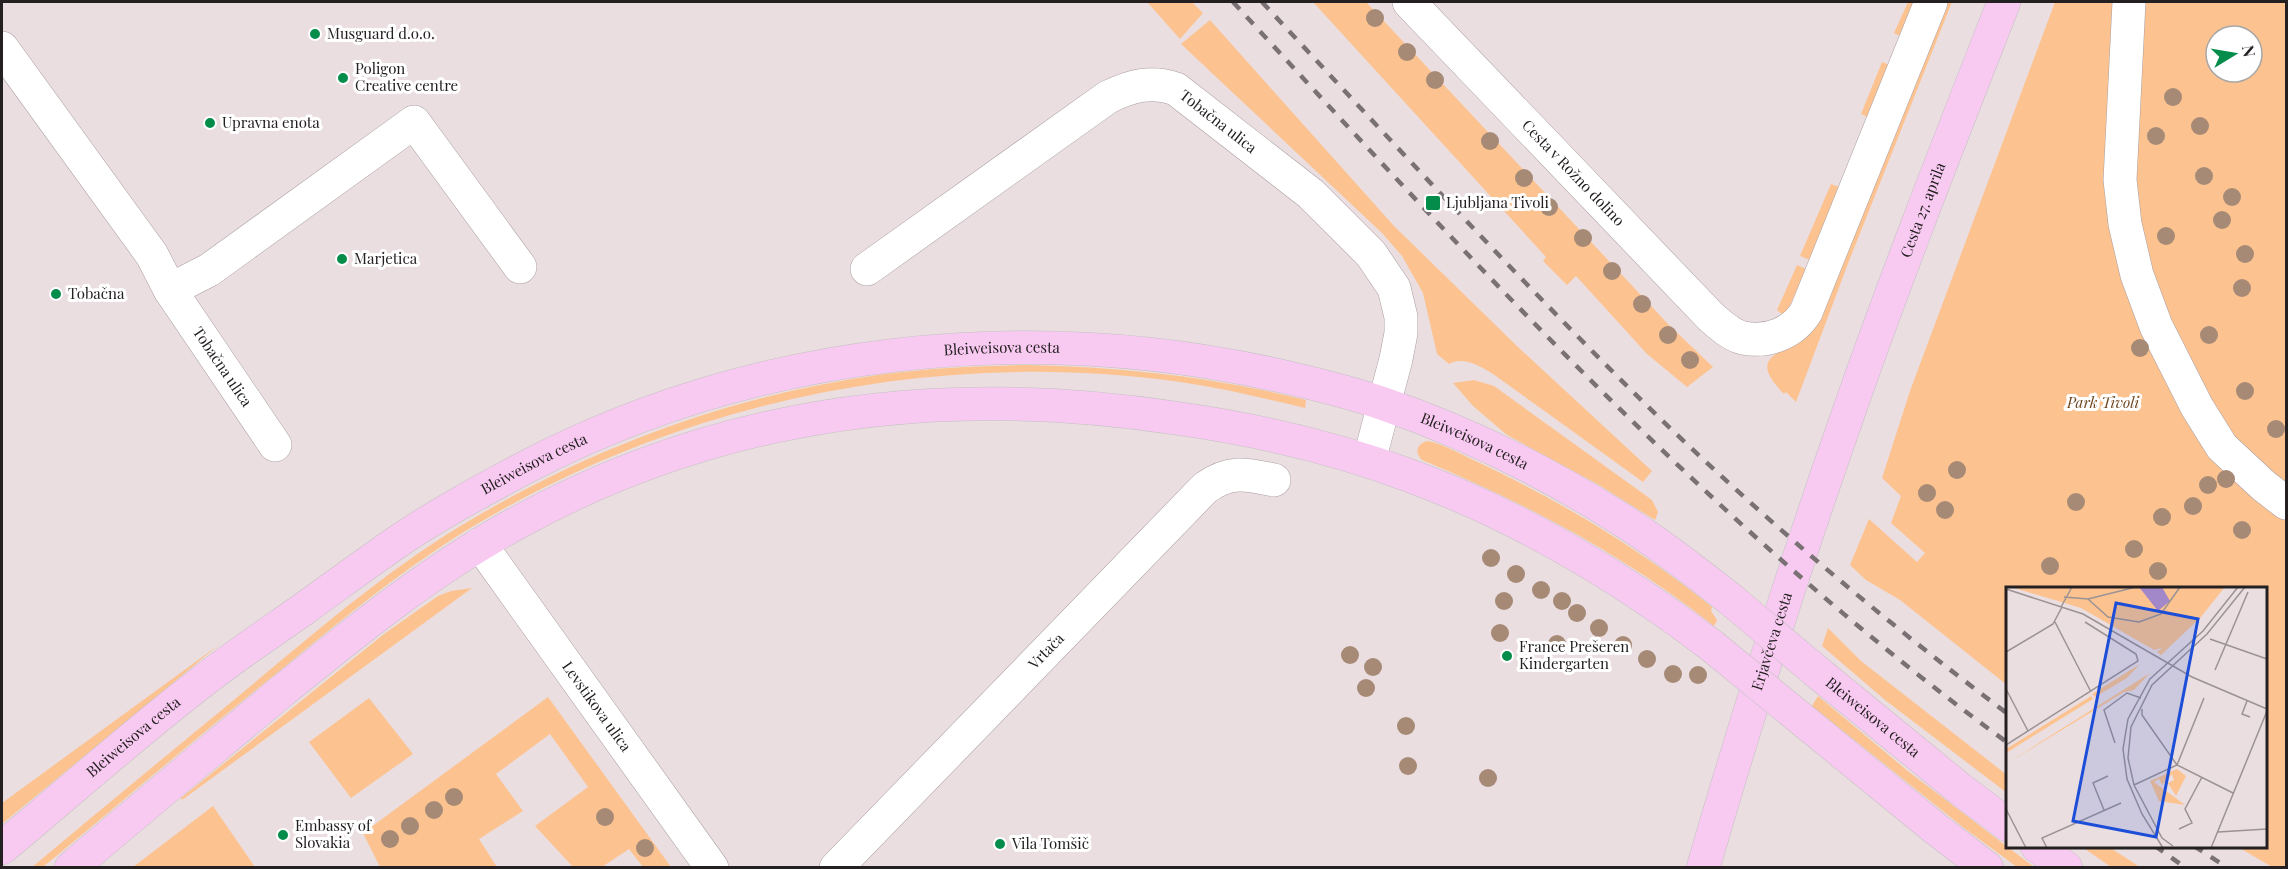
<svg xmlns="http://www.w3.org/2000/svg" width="2288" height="869" font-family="'Playfair Display',serif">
<rect width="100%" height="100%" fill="#ebdee1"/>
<path fill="#fcc390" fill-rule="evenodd" d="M1147 2H1192L1203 13 1180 39Z
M1313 2H1366L1669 325 1713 367 1687 387 1647 354 1576 276 1567 285 1543 261 1546 257Z
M1908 2H1917L1902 37 1894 33Z
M1945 2H1952L1849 261 1796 402 1786 392 1784 394C1745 354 1783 356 1808 334 1813 330 1817 324 1821 320Z
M2055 2H2286V867H2272L2238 847 2266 846V588H2008L2007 685 1900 600 1866 580 1850 565 1869 519 1917 562 1925 553 1891 523 1901 496 1882 478 1910 391ZM2216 36H2252V72H2216Z
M1210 20 1394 226 1518 347 1652 471 1643 482 1493 374C1480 366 1463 356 1449 364L1437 354 1423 293 1402 256 1382 233 1181 44Z
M1882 62 1890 65 1869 118 1861 114Z
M1831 184 1839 187 1810 260 1800 256Z
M1797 265 1806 269 1788 310 1783 315 1777 310Z
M1028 365C1123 367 1214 377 1306 400L1305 408C1263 398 1222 388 1180 382 938 348 687 400 477 524 408 565 345 617 283 668 202 733 123 801 43 867L31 868C99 811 167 755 235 699 312 635 388 568 474 518 598 445 735 395 878 375 928 368 978 366 1028 365Z
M1474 380 1494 386 1652 500 1658 512 1655 520 1599 485 1507 435 1473 406 1453 383Z
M1427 441C1442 443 1468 458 1482 464 1564 503 1641 550 1712 607L1711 611 1717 620 1714 626C1624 555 1528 504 1422 460 1414 452 1417 444 1427 441Z
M472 588 182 800 181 798 384 634 438 596 451 591Z
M1828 628 1861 661 2007 775V793L1885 700 1822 646Z
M220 644 2 824V803Z
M1818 696 1909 772 2034 867H2017L1964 828 1812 706Z
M548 697 671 867H643L629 849 602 867H573L535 826 588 787 550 734 496 774 523 811 479 839 497 867H380L363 833Z
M369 698 413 754 351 798 309 742Z
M213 806 255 867H133Z
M2082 847H2109L2140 867H2111Z"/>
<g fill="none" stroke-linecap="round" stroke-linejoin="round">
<g stroke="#aa9ea1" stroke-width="34">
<g id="minor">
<path id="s1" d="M1409 2 1711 317C1720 325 1731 335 1743 338 1768 343 1793 333 1806 312L1931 2"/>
<path d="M2129 2 2120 180 2125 224 2137 275 2156 326 2197 407 2222 447 2264 486 2286 503"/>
<path id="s2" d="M2 48 152 255 170 290 275 445"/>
<path id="s3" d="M867 269 1108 97C1131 86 1151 80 1176 89L1311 194 1371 254 1394 288 1401 317V333L1396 359 1369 461"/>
<path d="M170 290 209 270 414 122 520 267"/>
<path id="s4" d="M480 544 712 868"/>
<path id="s5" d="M836 868 1205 488C1230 470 1246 474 1274 480"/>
</g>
</g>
<g stroke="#c2c1c1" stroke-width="34">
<g id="major">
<path id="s6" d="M1817 672 1960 789 2008 825"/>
<path d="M1805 722 1936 829 1987 868"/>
<path d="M2037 846 2066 868"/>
<path id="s7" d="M2 848C68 793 134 734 203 681 236 655 271 632 305 608 337 585 368 562 400 540 440 513 483 490 526 467 757 347 1028 319 1281 376 1316 384 1350 392 1384 404 1466 432 1546 472 1619 518 1657 542 1693 570 1729 598"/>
<path d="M71 868C139 810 208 753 276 696 352 634 428 572 515 524 721 410 945 383 1175 418 1254 429 1333 447 1408 475 1517 515 1619 575 1712 646"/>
<path id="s8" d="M1703 868C1747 717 1794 568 1846 420 1895 279 1950 140 2004 2"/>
</g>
</g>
<use href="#minor" stroke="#fff" stroke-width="33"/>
<use href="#major" stroke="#f8caf1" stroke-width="33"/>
<path stroke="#797173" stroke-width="4.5" stroke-dasharray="10 10" stroke-linecap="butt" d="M1233 2C1474 264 1718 532 2008 743
M1262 2C1383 132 1504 264 1630 389 1748 506 1875 614 2008 714
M2155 846 2186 868
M2194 846 2228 868"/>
<g stroke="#c2c1c1" stroke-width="34" stroke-linecap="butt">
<path id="major-bridge" d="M1729 598 1817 672
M1712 646 1805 722"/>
</g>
<use href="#major-bridge" stroke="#f8caf1" stroke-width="33"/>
</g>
<g fill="#a68a76">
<circle cx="1375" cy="18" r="9"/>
<circle cx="1407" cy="52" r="9"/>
<circle cx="1435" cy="80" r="9"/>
<circle cx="2173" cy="97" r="9"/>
<circle cx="2200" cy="126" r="9"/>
<circle cx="2156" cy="136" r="9"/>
<circle cx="1490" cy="141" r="9"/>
<circle cx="2204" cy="176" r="9"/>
<circle cx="1524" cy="178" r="9"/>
<circle cx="2232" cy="197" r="9"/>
<circle cx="1549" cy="207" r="9"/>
<circle cx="2222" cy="220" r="9"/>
<circle cx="2166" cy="236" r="9"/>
<circle cx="1583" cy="238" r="9"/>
<circle cx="2245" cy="254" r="9"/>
<circle cx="1612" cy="271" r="9"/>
<circle cx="2242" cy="288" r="9"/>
<circle cx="1642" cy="304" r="9"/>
<circle cx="1668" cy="335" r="9"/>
<circle cx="2209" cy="335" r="9"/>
<circle cx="2140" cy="348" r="9"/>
<circle cx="1690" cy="360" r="9"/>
<circle cx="2245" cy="391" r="9"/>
<circle cx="2276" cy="429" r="9"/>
<circle cx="1957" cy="470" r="9"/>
<circle cx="2226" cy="479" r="9"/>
<circle cx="2208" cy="485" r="9"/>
<circle cx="1927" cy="493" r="9"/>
<circle cx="2076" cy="502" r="9"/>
<circle cx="2193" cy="506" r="9"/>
<circle cx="1945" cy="510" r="9"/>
<circle cx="2162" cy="517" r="9"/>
<circle cx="2242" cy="530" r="9"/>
<circle cx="2134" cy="549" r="9"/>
<circle cx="1491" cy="558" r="9"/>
<circle cx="2050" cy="566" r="9"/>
<circle cx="2158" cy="571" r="9"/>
<circle cx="1516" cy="574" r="9"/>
<circle cx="1541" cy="590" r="9"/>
<circle cx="1504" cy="601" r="9"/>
<circle cx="1562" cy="601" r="9"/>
<circle cx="1577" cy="613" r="9"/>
<circle cx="1599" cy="628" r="9"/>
<circle cx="1500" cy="633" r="9"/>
<circle cx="1557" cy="644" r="9"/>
<circle cx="1623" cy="645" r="9"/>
<circle cx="1350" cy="655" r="9"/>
<circle cx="1647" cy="659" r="9"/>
<circle cx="1373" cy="667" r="9"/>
<circle cx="1673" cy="674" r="9"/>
<circle cx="1698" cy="675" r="9"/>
<circle cx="1366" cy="688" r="9"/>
<circle cx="1406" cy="726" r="9"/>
<circle cx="1408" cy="766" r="9"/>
<circle cx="1488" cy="778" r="9"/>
<circle cx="454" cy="797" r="9"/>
<circle cx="434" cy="810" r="9"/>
<circle cx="605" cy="817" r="9"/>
<circle cx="410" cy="826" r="9"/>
<circle cx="390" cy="839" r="9"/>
<circle cx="645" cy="848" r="9"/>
</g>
<g fill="#048d4a" stroke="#fff" stroke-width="2">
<circle cx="315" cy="34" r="6"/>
<circle cx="343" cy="78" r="6"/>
<circle cx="210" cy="123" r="6"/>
<rect x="1425" y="195" width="16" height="16" rx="3"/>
<circle cx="342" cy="259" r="6"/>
<circle cx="56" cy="294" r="6"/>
<circle cx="1507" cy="656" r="6"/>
<circle cx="283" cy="835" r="6"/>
<circle cx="1000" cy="844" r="6"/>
</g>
<g text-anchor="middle" stroke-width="6" stroke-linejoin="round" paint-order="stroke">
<g font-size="15" fill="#242021" stroke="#fff" text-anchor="start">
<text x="327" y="39">Musguard d.o.o.</text>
<text x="355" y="74">Poligon<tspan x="355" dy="17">Creative centre</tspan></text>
<text x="222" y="128">Upravna enota</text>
<text x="1446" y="208">Ljubljana Tivoli</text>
<text x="354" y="264">Marjetica</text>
<text x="68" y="299">Tobačna</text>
<text x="1519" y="652">France Prešeren<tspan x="1519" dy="17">Kindergarten</tspan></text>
<text x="295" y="831">Embassy of<tspan x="295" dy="17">Slovakia</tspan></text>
<text x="1012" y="849">Vila Tomšič</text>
</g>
<g font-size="15" fill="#242021" stroke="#fff">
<text dy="5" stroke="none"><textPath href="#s3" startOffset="420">Tobačna ulica</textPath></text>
<text dy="5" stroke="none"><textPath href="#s1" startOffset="237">Cesta v Rožno dolino</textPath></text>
<text dy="5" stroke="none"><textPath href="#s8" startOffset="694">Cesta 27. aprila</textPath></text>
<text dy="5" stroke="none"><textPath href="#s7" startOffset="1144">Bleiweisova cesta</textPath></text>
<text dy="5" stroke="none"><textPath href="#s2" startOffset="388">Tobačna ulica</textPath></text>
<text dy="5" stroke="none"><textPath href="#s7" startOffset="1630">Bleiweisova cesta</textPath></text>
<text dy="5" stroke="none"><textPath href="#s7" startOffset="658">Bleiweisova cesta</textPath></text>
<text dy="5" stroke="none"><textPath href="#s8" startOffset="237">Erjavčeva cesta</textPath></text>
<text dy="5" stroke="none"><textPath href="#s5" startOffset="302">Vrtača</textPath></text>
<text dy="5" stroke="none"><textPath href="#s4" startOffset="200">Levstikova ulica</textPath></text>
<text dy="5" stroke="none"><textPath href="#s6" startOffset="72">Bleiweisova cesta</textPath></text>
<text dy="5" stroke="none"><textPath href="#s7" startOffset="172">Bleiweisova cesta</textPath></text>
</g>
<g font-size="15" font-style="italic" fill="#6e461e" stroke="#fff">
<text x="2103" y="408">Park Tivoli</text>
</g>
</g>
<g transform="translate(2006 587)">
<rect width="261" height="261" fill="#ebdee1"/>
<path d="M5 0H219L194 31 155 68 151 65 156 61 148 63 75 21ZM134 77 121 91 89 110 86 107ZM144 86 128 103 118 105 0 177ZM85 109 87 112 0 166V162ZM171 182 180 189 170 209 162 196 168 193 166 187 156 198 153 192 148 195 179 218 153 214 144 194Z" fill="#fcc390"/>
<path d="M133 0H156L164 14 152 24Z" fill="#a288c9"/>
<path fill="none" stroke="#9b9294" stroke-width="1.5" d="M0 2 77 27 186 90 261 122M58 10 82 12 130 0M82 12 102 30 133 35 155 27 174 0M55 20 66 0M49 35 85 105M204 52 261 72M0 65 47 37 56 20M209 83 242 5M0 102 22 144M241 114 236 127 244 130M136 122V128L171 178 227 206M109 156 98 123 121 106 135 111M0 158 132 74 130 67 79 35M128 198 171 178 198 111M0 222 20 261M98 223 87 196 102 189M173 242 186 236 179 222 196 190M212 245 261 242M167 259 156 251 128 198 122 171 125 140 146 98 201 47 239 0M41 261 36 251 115 216M157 261 136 227 121 192 117 162 122 132 144 92 197 44 232 0M205 261 261 124"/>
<path fill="#1d4ed8" fill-opacity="0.15" stroke="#1d4ed8" stroke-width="3" d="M110 16 192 32 150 250 67 234Z"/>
<rect width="261" height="261" fill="none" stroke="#242021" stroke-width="3"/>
</g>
<rect width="2288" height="869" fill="none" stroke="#242021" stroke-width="6"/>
<g transform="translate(2234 54) rotate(79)"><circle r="28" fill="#ffffff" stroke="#a7a6a6" stroke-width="1.5"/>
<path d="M0-4.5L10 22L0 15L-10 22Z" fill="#048d4a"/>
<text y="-9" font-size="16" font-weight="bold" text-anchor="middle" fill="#242021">N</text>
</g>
</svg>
